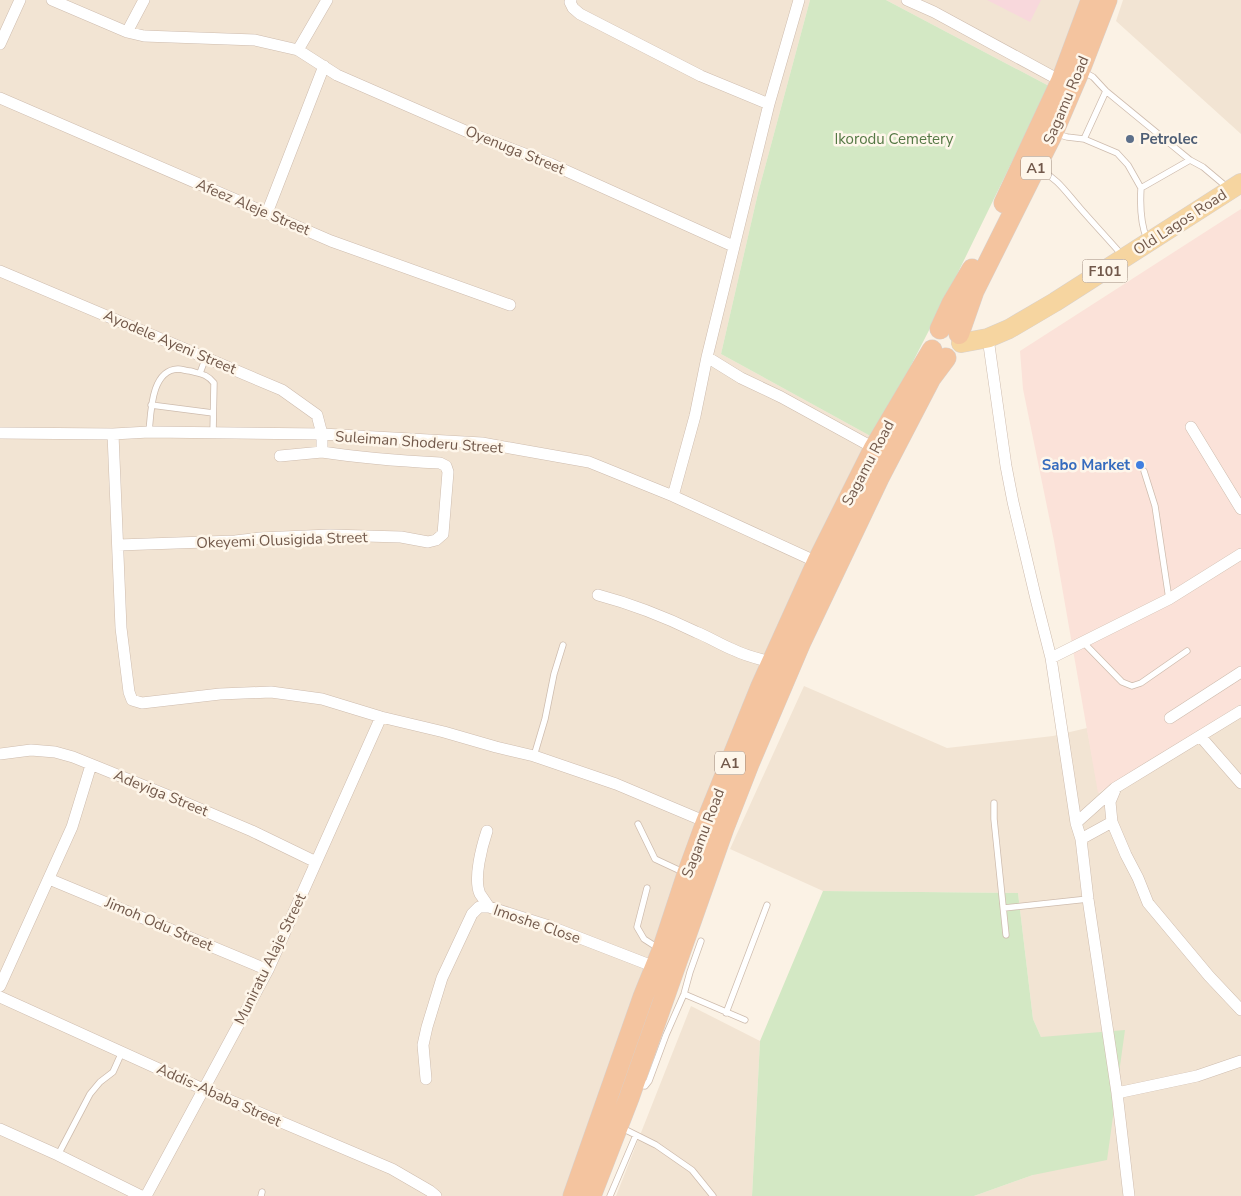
<svg xmlns="http://www.w3.org/2000/svg" width="1241" height="1196" font-family="'Nunito Sans',sans-serif">
<rect width="100%" height="100%" fill="#fbf2e5"/>
<path fill="#f2e4d3" d="M0 0H810L758 193 721 354 874 438 568 1196H0Z
M886 0H1081L1049 86Z
M1123 0H1241V134L1116 21Z
M804 686 947 748 1053 736 1087 728 1099 793 1241 704V1196H974L1033 1175 1041 1037 1033 1019 1018 893 823 891 730 849Z
M691 1006 760 1041 752 1196H616Z"/>
<path fill="#fbe2d9" d="M1241 209V704L1098 793 1054 541 1023 389 1020 351Z"/>
<path fill="#f8d8dc" d="M987 0H1041L1030 22Z"/>
<path fill="#d3e8c4" d="M810 0H886L1049 86 947 295 874 438 721 354 758 193Z
M823 891 1018 893 1033 1019 1041 1037 1125 1030 1107 1160 1033 1175 974 1196H752L760 1041Z"/>
<g fill="none" stroke-linecap="round" stroke-linejoin="round">
<g stroke="#cebcae" stroke-width="7">
<path id="service" d="M1082 71 1093 77 1106 91 1190 160
M1057 134 1067 137 1084 139 1117 153 1128 165 1141 188
M1084 139 1106 91
M1038 168C1059 180 1065 191 1080 208 1094 224 1108 239 1122 255
M1147 239C1140 223 1140 205 1141 188L1190 160 1203 167 1228 188
M200 373 206 357
M151 405 213 413
M149 432C151 412 151 370 178 369 182 369 186 371 190 371 201 374 207 374 214 383L213 433
M1144 471 1155 506 1169 599
M1083 642 1122 682 1132 686 1141 683 1187 651
M534 756 545 719 554 674 563 645
M994 803V819L1006 935
M638 824 655 859 685 873
M647 888 637 927 644 939 658 948
M1004 908 1088 899
M684 994 745 1020
M726 1013 767 905
M638 1085 645 1086 649 1081 666 1035 684 994 690 972 701 941
M620 1127 656 1145 692 1170 713 1196
M58 1155 90 1094 100 1082 113 1072 122 1052
M261 1196 262 1192
M610 1196 636 1135"/>
</g>
<g stroke="#cebcae" stroke-width="12">
<path id="minor" d="M52 0 127 32 144 36 255 40 298 50 337 75 477 136 551 164 733 246
M571 0 570 2 573 8 580 14 701 76 769 104
M907 0 934 12 1061 81
M127 32 144 0
M0 44 20 0
M298 50 327 0
M0 98 331 241 510 305
M267 213 324 66
M0 271 282 390 317 415 322 434V452C361 458 400 461 440 463L446 466 448 472 443 534 436 540 428 542 401 537 330 535 260 538 235 541 118 545
M988 338 1006 466 1013 502 1036 599 1051 658 1076 823 1081 839 1088 899 1117 1093 1129 1196
M707 357 741 378 781 397 874 448
M1191 427 1241 509
M0 433 113 434 149 432 322 434 482 443 589 462 673 496 817 562
M113 434 121 628 129 692 132 700 142 703 220 694 271 692 322 699 381 717 444 732 496 747 534 756 616 784 711 824
M280 456 322 452
M673 496 695 416 707 357 769 104 799 0
M598 595C632 604 665 617 696 632 709 637 721 645 734 650 746 656 759 659 771 662
M1051 658 1169 599 1241 554
M1170 718 1241 672
M1200 736 1241 783
M0 754 31 750 55 752 73 757 179 800 252 831 316 862
M1112 822 1110 802 1115 790
M1076 823 1115 788 1241 711
M487 831C482 846 473 879 480 894 483 898 486 903 489 907
M1081 839 1112 822 1126 855 1138 878 1148 903 1209 976 1241 1010
M49 879 268 970
M0 986 72 827 91 765
M0 997 203 1089 392 1169 430 1191 436 1196
M426 1079 423 1045 427 1027 442 978 472 914 479 907H489L549 926 655 967
M1117 1093 1197 1076 1241 1061
M0 1129 58 1155 141 1196
M146 1196 268 970 381 717"/>
</g>
<g stroke="#d8d1cd" stroke-width="20">
<path id="primary" d="M961 343 988 338 1009 329 1055 302 1241 183"/>
</g>
<g stroke="#d8d1cd" stroke-width="21">
<path id="trunk" d="M1004 203 1061 81 1091 0
M940 329 952 303 972 269
M959 334 974 291 1053 133 1080 70 1107 0
M573 1196 643 997 662 950 687 874 706 822 761 686 817 562 874 448 932 350
M591 1196 629 1098 724 828 749 764 801 642 879 478 931 378 946 358"/>
</g>
<use href="#service" stroke="#fff" stroke-width="5.5"/>
<use href="#minor" stroke="#fff" stroke-width="11"/>
<use href="#primary" stroke="#f6d5a0" stroke-width="19"/>
<use href="#trunk" stroke="#f4c49f" stroke-width="20"/>
</g>
<circle fill="#5c6f8a" stroke="#fef6ea" stroke-width="2" cx="1130" cy="139" r="5"/>
<circle fill="#3f7fe0" stroke="#fef6ea" stroke-width="2" cx="1140" cy="465" r="5"/>
<g text-anchor="middle" stroke-width="5" stroke-linejoin="round" paint-order="stroke">
<g fill="#fef6ea" stroke="#9c887b" stroke-width="1">
<rect x="1021" y="156.5" width="30" height="23" rx="4"/>
<rect x="1082.5" y="259.5" width="45" height="23" rx="4"/>
<rect x="715" y="751.5" width="30" height="23" rx="4"/>
</g>
<g font-size="14" font-weight="bold" fill="#72594b">
<text x="1036" y="173">A1</text>
<text x="1105" y="276">F101</text>
<text x="730" y="768">A1</text>
</g>
<g font-size="15" fill="#72594b" stroke="#fef6ea">
<text transform="translate(1066 100) rotate(-67)" y="5">Sagamu Road</text>
<text transform="translate(515 150) rotate(22)" y="5">Oyenuga Street</text>
<text transform="translate(253 207) rotate(23)" y="5">Afeez Aleje Street</text>
<text transform="translate(1180 222) rotate(-33)" y="5">Old Lagos Road</text>
<text transform="translate(170 342) rotate(23)" y="5">Ayodele Ayeni Street</text>
<text transform="translate(419 442) rotate(4)" y="5">Suleiman Shoderu Street</text>
<text transform="translate(868 463) rotate(-62)" y="5">Sagamu Road</text>
<text transform="translate(282 540) rotate(-2)" y="5">Okeyemi Olusigida Street</text>
<text transform="translate(161 793) rotate(22)" y="5">Adeyiga Street</text>
<text transform="translate(703 833) rotate(-69)" y="5">Sagamu Road</text>
<text transform="translate(159 924) rotate(23)" y="5">Jimoh Odu Street</text>
<text transform="translate(537 924) rotate(19)" y="5">Imoshe Close</text>
<text transform="translate(270 959) rotate(-64)" y="5">Muniratu Alaje Street</text>
<text transform="translate(219 1095) rotate(24)" y="5">Addis-Ababa Street</text>
</g>
<g font-size="15" fill="#547844" stroke="#fef6ea">
<text x="894" y="144">Ikorodu Cemetery</text>
</g>
<g font-size="15" font-weight="bold" fill="#4e5e75" stroke="#fef6ea" text-anchor="start">
<text x="1140" y="144">Petrolec</text>
</g>
<g font-size="15" font-weight="bold" fill="#366cbe" stroke="#fef6ea" text-anchor="end">
<text x="1130" y="470">Sabo Market</text>
</g>
</g>
</svg>
